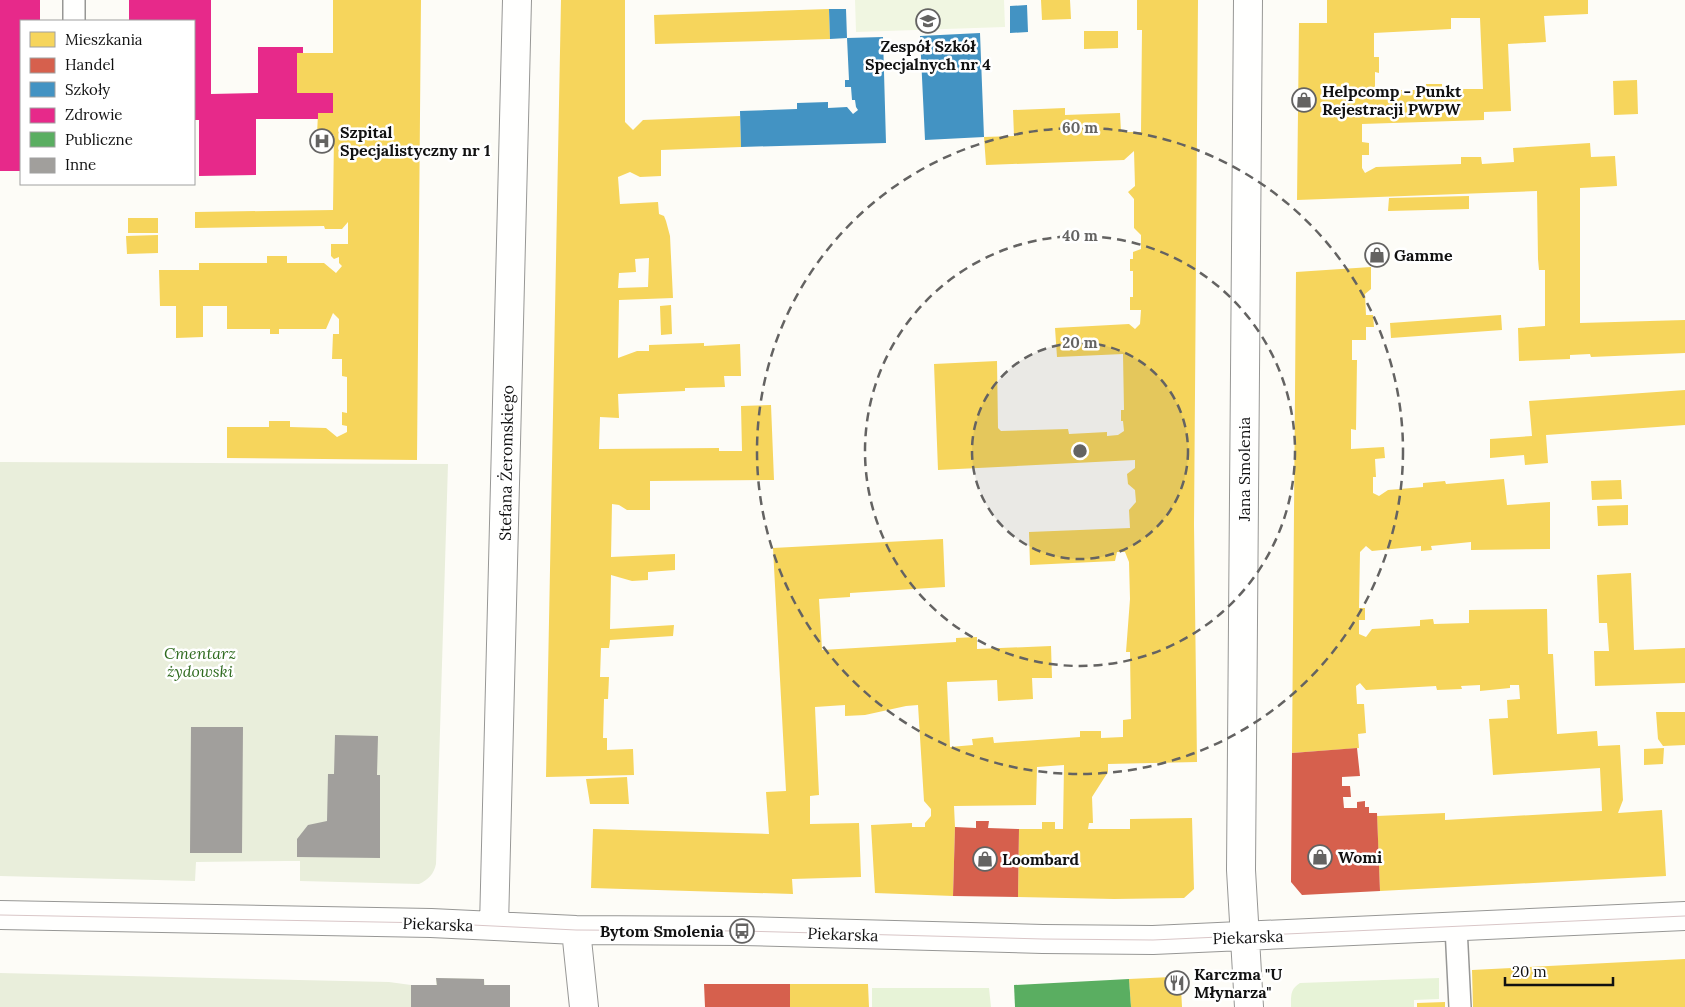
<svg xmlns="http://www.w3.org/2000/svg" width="1685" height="1007" font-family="Lora,serif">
<rect width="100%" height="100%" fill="#fdfcf7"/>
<path fill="#e7f3d7" d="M1439 978V999L1414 1000V1007H1291C1291 996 1290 989 1300 983Z
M872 988H989L991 1007H872Z"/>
<path fill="#e9eedb" d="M0 462 448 464 436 864C434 874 428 880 419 884L300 881V861H288L196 862 195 881 0 876Z
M0 973 389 982 411 985H436V978L484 979 485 985H510V1007H0Z"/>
<path fill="#f0f6e1" d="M855 0H1004L1005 27 856 32Z"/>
<path fill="#f6d55c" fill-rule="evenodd" d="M333 0H421L417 460 227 458V427H269V421H290V427L326 428 337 437 347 432V426L342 425V412L347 413V377L342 376V359H332L333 334H339V319L333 313 326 329H279V334H270V329H227V306H203V337L176 338V306H160L159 270H199V263H267V256H287V263H324L336 273 342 266 339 263V257L334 259 331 256V244H348V222L342 229H325L324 226 195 228V212L333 210 334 135H317L318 113H333V93H297V53H333Z
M561 0H625V122L633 130 643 120 740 116 741 147 661 150V176L640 177 630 172 618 177 620 204 658 202 659 214 664 216 666 221 670 236 673 298 619 300 618 358 637 351H649V345L704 343V346L740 344 741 376H724L725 387 685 388V391L618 394 619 418 600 417 599 449 719 448V451H742L741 406 771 405 774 480 650 481V510H627L619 505 612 504 611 557 675 554V570L648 572V580L632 581 611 575 610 629 674 625 673 636 610 640 609 648H601L600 677H609L608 699H604L603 738H607V750L633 749 634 775 546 777ZM649 258 648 287 618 288 619 273 636 272 635 259Z
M1041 0H1070L1071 19 1042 20Z
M1137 0H1198L1194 525 1197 762 1108 764V772L1092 797 1093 823H1089L1088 829H1130V819L1192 818 1194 889 1184 898 1114 899 1018 897 1019 829H1042V822H1055V829H1063L1064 765 1037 767 1036 805 954 806 955 827 953 896 875 893 871 825 912 823V827H925V823L931 816V809L924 801 918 705 906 706 865 715 845 716V705L815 707 819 795 810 796V824L859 823 861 877 792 879 793 894 591 888 593 829 769 834 766 792 786 791 773 548 943 539 945 587 850 593V597L819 599 822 650 956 642V638L977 637V649L1051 646 1052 678H1032L1033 699 998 701 997 680 947 682 950 747 973 745 972 739 993 737 994 743 1080 737V731H1101V738L1123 737V720L1131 719 1130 652H1126L1130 599 1129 562 1125 552H1117L1115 561 1030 565 1029 532 1130 528 1129 510 1136 502 1135 490 1128 484 1127 474 1135 468V460L938 470 934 364 997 361 998 428 1001 431 1068 429 1069 434 1107 432V436L1118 435 1124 431 1123 421H1121V410H1124L1123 354 1057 357 1055 328 1129 324 1135 329 1140 324 1141 310H1130V297H1133V271H1130V259H1133V252L1141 249V235L1134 228V199L1128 192 1135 186 1134 151 1124 160 986 165 984 137 1014 136 1013 110 1065 108V115L1120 113 1121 132H1141L1142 30H1137Z
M1327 0H1588V14L1544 16 1546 42 1508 44 1511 111 1484 112V120L1362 124V142L1369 143V155H1362V168L1365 173 1376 167 1461 164V157H1481L1482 164 1514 162 1513 148 1590 143 1591 157 1615 156 1617 186 1580 188V323L1685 320V353L1591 357 1590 354 1570 355V359L1519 361 1518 328 1545 326V270H1539L1538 259 1537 191 1297 200 1299 23H1327ZM1451 18H1480L1483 89H1442V84H1426V90H1392L1384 98 1375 95V72L1379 73V57H1374V33L1451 29Z
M829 9 830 39 655 44 654 15Z
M1084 31H1118V48L1084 49Z
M1637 80 1638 114 1614 115 1613 81Z
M1469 196V209L1388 211 1389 198Z
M128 218H158V233H128Z
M158 235V253L127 254 126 236Z
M1371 267V289L1365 294 1366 315H1373L1374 327H1366V340H1352V360H1357L1356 430 1351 429V449L1384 447 1385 458 1375 459 1376 477H1373V493L1379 496 1388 490 1423 487V483L1445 481 1446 484 1504 479 1507 505 1550 502V549L1471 550V542L1431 546 1432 550 1421 551V546L1372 551 1366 546 1360 552 1359 608H1365V620H1359V634L1366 637 1372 629 1420 626V620L1433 619 1434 624 1469 623V610L1547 609 1548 654H1553L1557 734 1597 731 1598 746 1620 745 1623 800 1618 813 1662 810 1666 876 1380 891 1377 816 1445 813V820L1602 811 1600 768 1493 775 1489 719 1508 718 1507 700 1520 699 1519 685H1510V688L1480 691V685L1461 686 1462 689 1437 690 1436 686 1366 690 1360 683 1356 686 1357 704H1364L1366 733 1358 734 1359 748 1292 753 1296 272Z
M671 305 672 334 661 335 660 306Z
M1501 315 1502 330 1391 338 1390 323Z
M1685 390V425L1546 435 1548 463 1525 465 1524 455 1490 458V439L1532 436 1529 401Z
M1621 480 1622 499 1592 500 1591 481Z
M1628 505V525L1598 526 1597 506Z
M1631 573 1634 650 1685 648V683L1595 686 1594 651H1609L1607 623H1599L1597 575Z
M1656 712H1685V745L1663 746 1658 739Z
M1664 748 1663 764 1644 765V749Z
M627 777 629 804H590L586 779Z
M1685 959V1007H1473L1472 970Z
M1171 977 1181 988 1182 1007H1131L1129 979Z
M790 984H868L869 1007H790Z
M1445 1002V1007H1417V1003Z"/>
<path fill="#d6604d" d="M1357 748 1360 776 1342 777V786H1350L1351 797H1343L1344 808H1357V802L1365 801V807H1369V813H1377L1380 891 1302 895 1291 882 1292 753Z
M976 821H989L988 828 1019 829 1018 897 953 896 955 827 976 828Z
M704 984H790V1007H705Z"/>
<path fill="#4393c3" d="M1027 5 1028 32 1010 33V6Z
M829 9H846L847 38 830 39Z
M980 33 984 137 925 140 920 36Z
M883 37 886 143 741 147 740 111 797 109V103L828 102V108L847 107 853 114 858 110 856 107 855 100H852L851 87H845V80H849L847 38Z"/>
<path fill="#e7298a" d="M0 0H40V21H21V171H0Z
M129 0H211V94L258 93V47H303V53H297V93H333V113H318V119H256V175L199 176V120H194V21H129Z"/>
<path fill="#5aae61" d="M1129 979 1131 1007H1015L1014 985Z"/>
<path fill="#a19f9c" d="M191 727H243L242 853H190Z
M335 735 378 736 377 775H380V858L297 857V839L308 825 327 821 328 774H334Z
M436 978 484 979V985H510V1007H411V985H437Z"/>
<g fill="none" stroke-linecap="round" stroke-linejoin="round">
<g stroke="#979795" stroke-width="24">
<path id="lane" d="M74 0V21
M1456 927 1460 1007"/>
</g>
<g stroke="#979795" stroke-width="30">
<path id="street" d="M1248 0 1241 870 1249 1007
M0 915 431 923 576 930 742 931 1043 939 1153 940 1685 916
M494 926 517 0
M576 930 584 1007"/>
</g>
<use href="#lane" stroke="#fffffe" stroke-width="21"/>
<use href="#street" stroke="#fffffe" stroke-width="28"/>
<path stroke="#d9c6c7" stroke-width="1" d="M0 915 431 923 576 930 742 931 1043 939 1153 940 1685 916"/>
</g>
<circle cx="1080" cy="451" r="108" fill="#646362" fill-opacity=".12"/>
<g fill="none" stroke="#646362" stroke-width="2.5" stroke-dasharray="9 6">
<circle cx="1080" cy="451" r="108"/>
<circle cx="1080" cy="451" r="215"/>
<circle cx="1080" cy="451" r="323"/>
</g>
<defs>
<g id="school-ring" transform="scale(1.25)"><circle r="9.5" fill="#fff" stroke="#646362" stroke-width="1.5"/><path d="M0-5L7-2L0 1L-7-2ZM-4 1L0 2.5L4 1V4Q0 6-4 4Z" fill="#646362"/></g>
<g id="shop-ring" transform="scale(1.25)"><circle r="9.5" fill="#fff" stroke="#646362" stroke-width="1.5"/><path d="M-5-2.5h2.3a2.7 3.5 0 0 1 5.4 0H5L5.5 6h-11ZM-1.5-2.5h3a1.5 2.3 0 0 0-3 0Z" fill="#646362"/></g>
<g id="hospital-ring" transform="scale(1.25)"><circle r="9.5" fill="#fff" stroke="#646362" stroke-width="1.5"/><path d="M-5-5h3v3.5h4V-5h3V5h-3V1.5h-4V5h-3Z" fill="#646362"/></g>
<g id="bus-ring" transform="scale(1.25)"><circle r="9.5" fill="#fff" stroke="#646362" stroke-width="1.5"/><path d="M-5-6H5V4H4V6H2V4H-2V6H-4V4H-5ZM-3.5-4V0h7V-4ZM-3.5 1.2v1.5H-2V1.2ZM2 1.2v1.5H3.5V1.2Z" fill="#646362"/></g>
<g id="restaurant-ring" transform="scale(1.25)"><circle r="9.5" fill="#fff" stroke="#646362" stroke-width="1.5"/><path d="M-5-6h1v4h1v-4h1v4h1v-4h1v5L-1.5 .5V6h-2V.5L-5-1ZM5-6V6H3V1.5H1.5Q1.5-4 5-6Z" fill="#646362"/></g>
</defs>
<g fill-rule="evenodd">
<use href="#school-ring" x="928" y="21"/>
<use href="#shop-ring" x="1304" y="100"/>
<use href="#hospital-ring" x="322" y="141"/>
<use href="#shop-ring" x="1377" y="255"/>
<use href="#shop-ring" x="1320" y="857"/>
<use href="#shop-ring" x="985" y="859"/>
<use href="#bus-ring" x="742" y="931"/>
<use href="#restaurant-ring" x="1177" y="983"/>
</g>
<g text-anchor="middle" stroke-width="5" stroke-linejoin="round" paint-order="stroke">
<g font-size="16" font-weight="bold" fill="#111" stroke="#fff" text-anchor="start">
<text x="928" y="52" text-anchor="middle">Zespół Szkół<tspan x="928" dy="18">Specjalnych nr 4</tspan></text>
<text x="1322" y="97">Helpcomp - Punkt<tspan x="1322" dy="18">Rejestracji PWPW</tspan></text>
<text x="340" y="138">Szpital<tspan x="340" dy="18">Specjalistyczny nr 1</tspan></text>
<text x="1394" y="261">Gamme</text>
<text x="1338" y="863">Womi</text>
<text x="1002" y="865">Loombard</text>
<text x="724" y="937" text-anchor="end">Bytom Smolenia</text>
<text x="1194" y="980">Karczma "U<tspan x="1194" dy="18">Młynarza"</tspan></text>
</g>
<g font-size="16" fill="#111" stroke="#fff">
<text transform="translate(506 463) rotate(-89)" y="6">Stefana Żeromskiego</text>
<text transform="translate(1244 469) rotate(-90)" y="6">Jana Smolenia</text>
<text transform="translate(438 924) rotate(2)" y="6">Piekarska</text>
<text transform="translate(843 934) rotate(2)" y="6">Piekarska</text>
<text transform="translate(1248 937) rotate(-2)" y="6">Piekarska</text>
</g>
<g font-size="16" font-style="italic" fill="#2f6b1f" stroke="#fff">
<text x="200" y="659">Cmentarz<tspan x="200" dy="18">żydowski</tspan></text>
</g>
</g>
<circle cx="1080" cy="451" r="8" fill="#646362" stroke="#fff" stroke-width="2.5"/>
<g font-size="15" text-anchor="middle" font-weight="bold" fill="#646362" stroke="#fff" stroke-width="5" stroke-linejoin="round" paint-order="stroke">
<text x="1080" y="133">60 m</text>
<text x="1080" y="241">40 m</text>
<text x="1080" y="348">20 m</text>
</g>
<rect x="20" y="20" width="175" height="165" fill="#ffffff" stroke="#a0a0a0"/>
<rect x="30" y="32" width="25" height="15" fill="#f6d55c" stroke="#a0a0a0"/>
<text x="65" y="45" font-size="15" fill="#111111">Mieszkania</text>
<rect x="30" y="58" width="25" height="15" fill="#d6604d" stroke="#a0a0a0"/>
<text x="65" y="70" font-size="15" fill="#111111">Handel</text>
<rect x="30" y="82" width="25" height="15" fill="#4393c3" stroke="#a0a0a0"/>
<text x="65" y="95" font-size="15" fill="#111111">Szkoły</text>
<rect x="30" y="108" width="25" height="15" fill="#e7298a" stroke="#a0a0a0"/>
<text x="65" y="120" font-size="15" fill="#111111">Zdrowie</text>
<rect x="30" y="132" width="25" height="15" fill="#5aae61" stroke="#a0a0a0"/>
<text x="65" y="145" font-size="15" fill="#111111">Publiczne</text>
<rect x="30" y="158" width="25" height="15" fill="#a19f9c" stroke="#a0a0a0"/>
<text x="65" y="170" font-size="15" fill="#111111">Inne</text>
<path d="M1505 977v8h108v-8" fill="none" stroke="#111111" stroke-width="2.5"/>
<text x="1512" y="977" font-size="15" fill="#111111" stroke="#ffffff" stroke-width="4" paint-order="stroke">20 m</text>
</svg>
